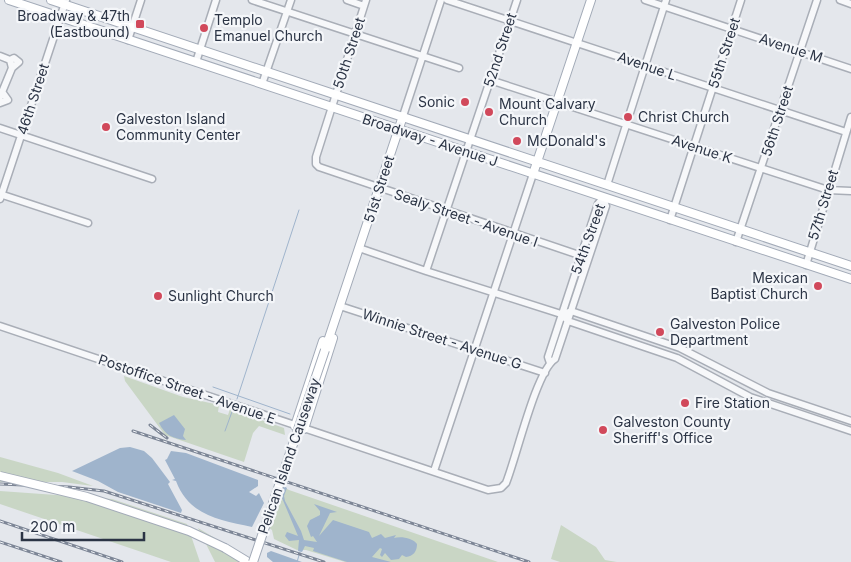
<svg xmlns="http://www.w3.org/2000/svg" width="851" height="562" font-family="Inter,sans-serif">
<rect width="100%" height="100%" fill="#e4e7ec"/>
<path fill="#c9d6c5" d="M124 376 183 397 219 405 218 412 228 415 230 409 284 428 285 435 259 426 253 433 244 462 165 435 125 381Z
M0 457 58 473 93 486 62 482H0Z
M278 484 289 490 498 562H345L306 550H297L274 539 272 530 264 524Z
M0 491 112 499 187 524 200 562H171L0 504Z
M561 525 596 547 605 560 617 562H560L551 559Z
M198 528 255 562H215Z"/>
<path fill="#9fb4cc" d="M174 415 185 429 183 436 186 440C173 439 165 435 159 423Z
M130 447 144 451 152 458 170 482 168 484 182 510 181 513 118 492 98 481 72 471 120 448Z
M171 451 186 453 258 480V486L249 492 256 496 259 493 264 503 252 527C220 520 189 516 176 481L172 480 175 479 165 460 167 459Z
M280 484 287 488 284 496 285 501 301 531 304 540 317 542 313 536 311 537 307 526 310 520 320 515V511L314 504 337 512 330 513 319 536 333 520 369 532 372 538 381 534 385 538 396 535 394 538C401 536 413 538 417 544 417 552 413 556 406 557L402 555 399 559 391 560 385 553 382 557 380 555 382 549 380 548 372 557 391 562H347L313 551 314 548 305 546 302 552 298 551 299 540 289 541 285 536 287 532 298 536 282 498 284 490 279 487Z
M271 551 302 562H273L267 557V553Z"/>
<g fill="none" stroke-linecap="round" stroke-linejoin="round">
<path stroke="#9fb4cc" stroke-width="1" d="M213 387 290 414
M237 399 299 210
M225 431 233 409
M283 497 284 489
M297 562 300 552"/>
<g stroke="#a9aeb7" stroke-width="9">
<path id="minor" d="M252 0 459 68
M347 0 364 6
M366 0 316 157V164L319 167 585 257
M447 0 846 132
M517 0 426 271 561 314 568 321 677 358 750 397 851 431
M645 0 851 69
M840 0 851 4
M128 40 141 0
M0 56 10 60 12 68 0 97
M10 60 14 58 19 62 12 68
M196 62 216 0
M490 80 828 190 851 191
M262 84 291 0
M0 103 8 100 3 93
M403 116 441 0
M0 128 152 179
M607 185 666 0
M0 194 88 223
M0 199 66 0
M670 220 741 0
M736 242 817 0
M359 248 426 271
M806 265 851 117
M340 306 545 373
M567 313 571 311 680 348 768 393 851 421
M0 326 488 490 501 488 506 483C516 459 536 371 555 359L606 206 603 198 598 204 548 357 550 363
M434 471 533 174"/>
</g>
<g stroke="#a3abb8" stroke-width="10">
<path id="major" d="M9 0 851 279
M51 0 851 266
M533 174 591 0
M325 350 403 116
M295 426 323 341
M304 429 333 338
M225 548 248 562"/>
</g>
<use href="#minor" stroke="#f7f8fa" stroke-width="6"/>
<use href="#major" stroke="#fff" stroke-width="8"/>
<g stroke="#7d8696" stroke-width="3">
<path id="rail" d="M150 425 167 438
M133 431 529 562
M0 484 69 487 104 491 324 562
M0 521 122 562
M0 542 61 562"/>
</g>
<use href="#rail" stroke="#f4f6f9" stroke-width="1" stroke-dasharray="4" stroke-linecap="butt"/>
<g stroke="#a3abb8" stroke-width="10" stroke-linecap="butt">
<path id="major-bridge" d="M0 476 87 497 189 531 225 548
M253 562 325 350"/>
</g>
<use href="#major-bridge" stroke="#fff" stroke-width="8"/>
</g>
<g fill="#d1495b" stroke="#f4f6f9" stroke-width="2">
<rect x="135" y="19" width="10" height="10" rx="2.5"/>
<circle cx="204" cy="28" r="5"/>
<circle cx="465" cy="102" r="5"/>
<circle cx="489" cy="112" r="5"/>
<circle cx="628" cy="117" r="5"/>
<circle cx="106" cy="127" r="5"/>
<circle cx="517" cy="141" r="5"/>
<circle cx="818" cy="286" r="5"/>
<circle cx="158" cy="296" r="5"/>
<circle cx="660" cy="332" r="5"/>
<circle cx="685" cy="403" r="5"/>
<circle cx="603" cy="430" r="5"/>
</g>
<g text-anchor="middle" stroke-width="4.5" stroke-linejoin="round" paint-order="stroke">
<g font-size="14" fill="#2b3445" stroke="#f4f6f9" text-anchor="start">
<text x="130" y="21" text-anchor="end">Broadway &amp; 47th<tspan x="130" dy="16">(Eastbound)</tspan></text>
<text x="214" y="25">Templo<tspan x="214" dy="16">Emanuel Church</tspan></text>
<text x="455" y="107" text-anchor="end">Sonic</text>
<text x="499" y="109">Mount Calvary<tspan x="499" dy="16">Church</tspan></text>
<text x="638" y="122">Christ Church</text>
<text x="116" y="124">Galveston Island<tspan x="116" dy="16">Community Center</tspan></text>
<text x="527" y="146">McDonald's</text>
<text x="808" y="283" text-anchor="end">Mexican<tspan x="808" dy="16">Baptist Church</tspan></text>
<text x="168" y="301">Sunlight Church</text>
<text x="670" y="329">Galveston Police<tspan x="670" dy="16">Department</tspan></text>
<text x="695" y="408">Fire Station</text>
<text x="613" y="427">Galveston County<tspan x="613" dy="16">Sheriff's Office</tspan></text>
</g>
<g font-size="14" fill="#2b3445" stroke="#f4f6f9">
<text transform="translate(791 48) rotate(18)" y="5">Avenue M</text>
<text transform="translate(500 50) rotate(-72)" y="5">52nd Street</text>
<text transform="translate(349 53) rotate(-72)" y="5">50th Street</text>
<text transform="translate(724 53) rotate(-72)" y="5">55th Street</text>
<text transform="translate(647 66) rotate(19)" y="5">Avenue L</text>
<text transform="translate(33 99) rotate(-72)" y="5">46th Street</text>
<text transform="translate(777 121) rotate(-72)" y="5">56th Street</text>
<text transform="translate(430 140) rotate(18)" y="5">Broadway - Avenue J</text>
<text transform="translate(702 149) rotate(18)" y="5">Avenue K</text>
<text transform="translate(379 189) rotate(-72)" y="5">51st Street</text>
<text transform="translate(823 205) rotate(-73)" y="5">57th Street</text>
<text transform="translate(466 218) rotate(19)" y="5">Sealy Street - Avenue I</text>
<text transform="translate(588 239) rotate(-70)" y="5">54th Street</text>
<text transform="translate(442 339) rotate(18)" y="5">Winnie Street - Avenue G</text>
<text transform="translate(187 389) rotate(19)" y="5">Postoffice Street - Avenue E</text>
<text transform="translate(289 456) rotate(-71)" y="5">Pelican Island Causeway</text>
</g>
</g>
<path d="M22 532v8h122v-8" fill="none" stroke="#2b3445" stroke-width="2.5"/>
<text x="30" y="532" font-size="15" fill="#2b3445" stroke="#f4f6f9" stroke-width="4" paint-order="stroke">200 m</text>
</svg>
